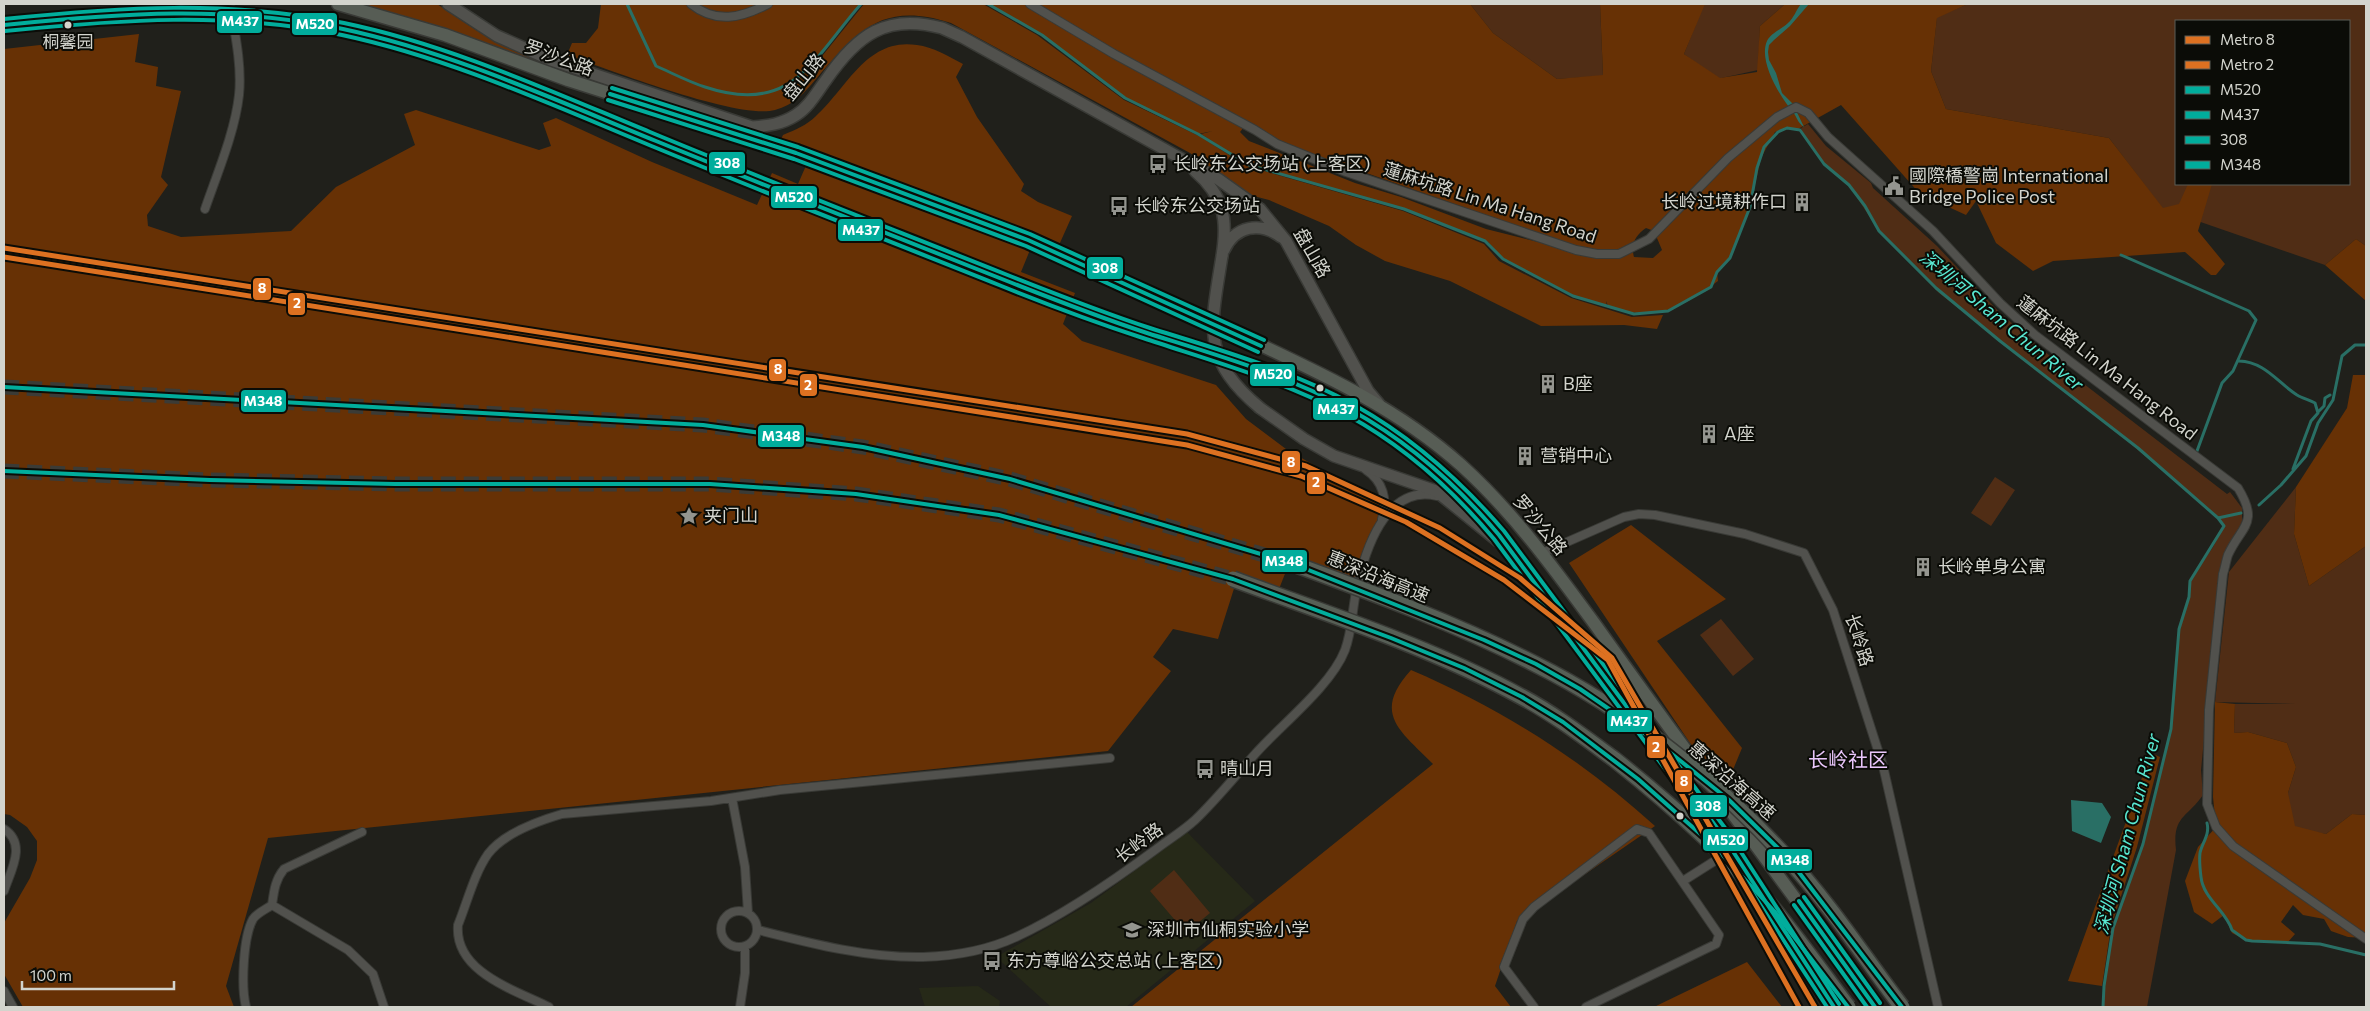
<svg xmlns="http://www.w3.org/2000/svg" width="2370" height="1011" font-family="Commissioner,'Noto Sans SC',sans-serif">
<rect width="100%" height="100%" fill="#20201b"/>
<path fill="#262918" d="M1187 832 1255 901 1126 1007H1051L996 957 1091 903Z
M978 986 1000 1001 999 1007H925L919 988Z"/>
<path fill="#502d15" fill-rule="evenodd" d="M1470 4H1600L1603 76 1557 79 1493 33Z
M1704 4H1785L1760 26 1758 70 1717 79 1684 54Z
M1968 4H2366V246L2356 239 2325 265 2163 209 2109 138 1946 109 1931 71 1937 17ZM2176 21H2349V184H2176Z
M1808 124 1826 146 1871 183 1873 188 1937 246 1999 312 2071 374 2227 494 2230 492 2242 508V521L2219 585 2201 770 2203 795C2187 818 2172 816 2176 850L2147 1007H2103L2104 986 2112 932 2141 847 2171 729 2179 627 2188 599 2190 581 2213 547 2224 526 2216 516 2119 434 1939 293 1879 231 1850 187 1824 164 1802 132 1801 128Z
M1995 477 2015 490 1991 526 1971 513Z
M2296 487 2294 534 2309 586 2366 546V815L2352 814 2326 834 2288 827V793L2296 767 2287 743 2248 732 2234 733 2235 704H2296L2215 702 2229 572Z
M1721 619 1754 659 1733 676 1700 635Z
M1174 870 1210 913 1186 933 1150 891Z"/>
<path fill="#673105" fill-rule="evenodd" d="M357 4H437L476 30 542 61 539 65 458 34Z
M601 4H861L801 76 823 55 864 4H983L1037 35 1124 100 1199 136 1247 166 1403 211 1484 244 1499 261 1571 298 1632 317 1663 315 1657 329 1624 325 1541 326 1450 281 1385 261 1356 245 1329 226 1269 200 1250 195 1190 153 951 23C882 1 858 30 816 79 804 93 794 105 775 110 738 120 608 69 567 55L572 43H586L598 28Z
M988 4H1470L1493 33 1557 79 1603 75 1600 4H1705L1684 54 1720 78 1757 72 1760 26 1785 4H1968L1937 18 1931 71 1946 109 2109 138 2163 208 2179 204 2188 184H2212L2198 231 2225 264 2216 275H2211L2185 252 2053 261 2033 271 1996 243 1976 201 1966 215 1920 194 1841 105 1798 129 1787 128 1775 132 1761 158 1751 203 1730 258 1717 272 1718 281C1680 310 1656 320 1609 308L1606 301 1607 307 1576 297 1503 259 1488 242 1477 239 1404 209 1249 165 1201 134 1213 131 1198 134 1144 109 1108 86 1034 30ZM1244 127H1255L1290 146 1579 248 1614 255 1603 258 1486 229 1401 197 1355 183 1249 141 1240 132ZM1646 228 1654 231 1662 250 1653 258 1634 257C1630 244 1636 235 1646 228Z
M139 34 135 62 158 67 156 86 181 91 161 177 168 185 147 215 148 226 181 237 291 231 336 187 415 145 404 114 416 110 539 150 551 146 543 123 556 118 652 162 757 205 772 173 798 184 808 161 777 148 783 135C795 130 807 125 816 116 847 88 867 37 917 45 933 47 948 56 963 64L956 77 977 117 1024 184 1021 191 1038 202 1072 216 1055 254 1032 245 1021 272 1075 293 1063 324 1082 341 1216 385 1246 419 1286 449 1338 479 1373 492 1381 505 1380 517 1355 581 1292 556 1279 589 1238 576 1218 639 1173 629 1153 657 1171 671 1108 751 268 838 226 986 234 1007H23L4 974V923L30 878 37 860V841L27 827 10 815 4 814V49Z
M2356 239 2366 246V301L2325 265Z
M2353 375H2366V546L2309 586 2294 534 2296 487 2347 408Z
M1631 525 1726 599 1657 641 1742 748 1730 777 1696 752 1569 563Z
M1411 670C1502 709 1581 759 1655 826L1517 921 1495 986 1511 1007H1131L1433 764C1401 731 1371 714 1411 670Z
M2215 702 2235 704 2234 733 2248 732 2287 743 2296 767 2288 793 2295 826 2326 834 2352 814 2366 815V938L2348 937 2331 931 2324 919 2303 915 2293 905 2281 922 2295 934 2288 942 2246 940 2232 933 2224 915 2212 924 2194 912 2185 881 2198 847 2216 827 2213 797Z
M2151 753 2160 757 2137 847 2111 927 2102 986 2068 981Z
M1747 962 1782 1007H1654Z"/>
<path fill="#296f65" d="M1801 4H1809L1790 26 1774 40 1769 45 1768 52 1769 60 1776 73 1782 93 1793 104 1804 127C1797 122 1797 117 1793 112 1780 97 1758 61 1767 41 1771 33 1782 29 1788 23 1794 18 1796 10 1801 4Z
M2071 800 2102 803 2111 817 2101 843 2072 831Z"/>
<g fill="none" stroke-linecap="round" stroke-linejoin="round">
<path stroke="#296f65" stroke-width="3" d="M627 4 656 66C672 73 689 82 705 87 792 116 812 60 861 4
M988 4 1042 35 1125 98 1198 134 1249 165 1404 209 1485 241 1503 259 1573 296 1634 314 1668 311 1711 287 1717 272 1730 258 1750 207 1757 168 1764 147 1778 132 1787 128 1800 130 1824 164 1849 185 1865 206 1879 231 1936 288 2000 341 2138 448 2218 518 2224 526 2190 581 2189 597 2179 629 2171 729 2143 844 2113 928 2104 986 2103 1007
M2121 255 2249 311 2256 320 2233 371 2222 383 2197 451
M2239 361C2265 362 2277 382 2297 395 2302 398 2309 400 2315 403L2318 413 2311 421 2293 469
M2318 412 2324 406 2325 398 2330 395
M2259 505 2281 485 2306 456 2318 423 2333 400 2342 356 2355 345H2366
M2218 518 2241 513
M2207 823C2210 835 2202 843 2200 853 2199 861 2200 869 2201 877 2203 898 2226 911 2232 930L2246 940 2252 941 2320 944 2366 955"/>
<path stroke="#3b3b36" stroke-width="12" stroke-dasharray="12 6" stroke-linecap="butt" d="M796 153 1028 240
M764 184 1085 312"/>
<path stroke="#3b3b36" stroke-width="15" stroke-dasharray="15 8" stroke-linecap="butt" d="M4 387 703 425 863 447 1010 479 1291 563
M4 471 210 480 395 484H710L856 494 999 515 1233 579"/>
<g stroke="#393a36" stroke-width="10">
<path id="minor" d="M691 4C716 24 741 18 768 4
M1030 4 1114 54 1255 130 1277 144 1346 172 1576 250 1597 254H1619L1649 239 1728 158 1777 117 1796 107 1808 113 1828 137 1933 231 2000 303 2035 335 2238 488C2260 524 2241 526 2228 555 2226 561 2225 568 2223 574L2209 710 2207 804 2216 827 2233 846 2366 939
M205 209C217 174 235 132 239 95 242 66 235 33 230 4
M1366 470C1383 481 1388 500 1382 519
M1542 553 1624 517 1639 514 1655 515 1745 534 1804 553 1833 610 1883 766 1938 1007
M732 798 745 867 748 913
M4 829C27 844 11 870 4 891
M1683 881 1724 855
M272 905C274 891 275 880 284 869L362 832
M721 929a18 18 0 1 1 36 0a18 18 0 1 1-36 0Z
M758 930C813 944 867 958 923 957 954 956 988 950 1016 937 1064 915 1113 881 1155 850 1168 840 1183 831 1195 820 1217 799 1236 775 1256 753 1282 724 1331 686 1345 650 1352 631 1352 612 1356 592 1364 553 1385 483 1437 496
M4 991 13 1007
M246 1007C241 987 243 937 253 919 257 913 266 909 272 905L348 950 373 974 384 1007
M549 1007C515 990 454 972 458 925 467 903 474 874 488 854 504 833 538 821 562 814L711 801 780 790 1110 758
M740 1007 745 973V947
M1534 1007 1504 967 1523 919 1534 907 1637 829 1649 833 1719 935 1716 944 1586 1007"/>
</g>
<g stroke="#393a36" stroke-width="14">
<path id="secondary" d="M448 4 497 36 551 60 752 127C768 126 782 124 796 115 809 107 817 92 826 80 857 35 886 13 942 28L962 37 1218 179 1260 209 1286 241 1368 391 1379 404
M1195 171C1224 196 1228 219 1222 256
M1224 250C1235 226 1260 221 1281 237
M1260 408 1304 439 1334 456 1436 491 1498 541"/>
</g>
<g stroke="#393a36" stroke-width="15">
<path id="primary" d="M338 4 445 35 568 80 796 153
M4 25C95 16 189 5 281 18 453 41 603 126 764 184
M1028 240C1099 269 1168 302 1237 334 1316 371 1395 406 1461 465 1513 512 1553 567 1594 623 1629 672 1664 721 1700 769
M1085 312C1184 344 1290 371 1379 426 1468 482 1527 570 1589 653 1643 726 1697 798 1747 873
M1724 802 1875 1007
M1798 950 1834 1007"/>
</g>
<use href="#minor" stroke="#51514d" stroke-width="8"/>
<use href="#secondary" stroke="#51514d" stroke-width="11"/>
<use href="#primary" stroke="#575d55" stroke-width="12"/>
<g stroke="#393a36" stroke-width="14" stroke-linecap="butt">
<path id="secondary-bridge" d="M1222 256C1211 326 1200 358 1260 408"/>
</g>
<g stroke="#393a36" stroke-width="18" stroke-linecap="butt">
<path id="motorway-bridge" d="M1291 563C1373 593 1457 624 1535 664 1628 710 1716 780 1786 857 1829 903 1864 957 1902 1007
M1233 579C1330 615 1431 647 1522 697 1554 714 1584 737 1614 759 1672 805 1728 855 1776 912 1801 943 1824 975 1848 1007"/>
</g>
<use href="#secondary-bridge" stroke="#51514d" stroke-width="11"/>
<use href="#motorway-bridge" stroke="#575f56" stroke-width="15"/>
<g stroke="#0b0c07" stroke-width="8">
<path id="bus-1" d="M4 25C120 13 228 5 343 29 451 52 553 99 656 141 771 188 887 234 1002 279 1050 298 1098 317 1147 333 1216 355 1287 375 1351 410 1409 442 1457 485 1499 535L1723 836 1834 1007
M610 94 796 153 1028 240 1261 346
M1799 901 1875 1007"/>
</g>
<g stroke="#0b0c07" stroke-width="8">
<path id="bus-2" d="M5 31C118 20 229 11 342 35 450 58 552 105 654 147 768 194 884 239 999 285 1046 304 1094 322 1143 338 1212 361 1282 380 1347 415 1404 446 1452 489 1494 539L1718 840 1827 1007
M608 100 794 159 1026 246 1258 352
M1794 905 1867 1007"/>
</g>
<g stroke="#0b0c07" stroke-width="8">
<path id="bus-3" d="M4 19C120 7 228 0 344 23 450 45 550 91 650 132 768 181 887 227 1005 274 1053 293 1101 312 1150 328 1220 350 1291 370 1356 406 1413 438 1461 481 1504 531L1728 832 1839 1004
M612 88 798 147 1030 234 1264 340
M1804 897 1880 1003"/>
</g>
<g stroke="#0b0c07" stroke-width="8">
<path id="bus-4" d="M4 387 703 425 863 447 1010 479 1291 563 1484 640 1536 664 1580 689 1657 742 1729 800 1788 858 1902 1007
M4 471 210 480 395 484H710L856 494 999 515 1233 579 1391 638 1464 668 1522 697 1563 722 1638 779 1714 846 1775 912 1848 1007"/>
</g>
<use href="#bus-1" stroke="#01ad9c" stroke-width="4"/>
<use href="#bus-2" stroke="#01ad9c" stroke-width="4"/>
<use href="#bus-3" stroke="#01ad9c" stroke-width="4"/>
<use href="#bus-4" stroke="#01ad9c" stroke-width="4"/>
<g stroke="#0b0c07" stroke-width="9">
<path id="metro-1" d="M4 248 1187 434 1306 466 1440 528 1520 578 1612 658 1815 1007"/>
</g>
<g stroke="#0b0c07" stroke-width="9">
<path id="metro-2" d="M4 257 1187 445 1301 476 1406 522 1504 580 1608 660 1799 1007"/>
</g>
<use href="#metro-1" stroke="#dd7121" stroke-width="5"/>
<use href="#metro-2" stroke="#dd7121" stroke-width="5"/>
</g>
<defs>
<g id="bus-bare" transform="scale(1.5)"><path d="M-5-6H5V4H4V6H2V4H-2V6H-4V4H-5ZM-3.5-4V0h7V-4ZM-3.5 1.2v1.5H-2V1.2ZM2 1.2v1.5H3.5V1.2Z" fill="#94958f" stroke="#0b0c07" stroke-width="2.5" paint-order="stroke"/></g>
<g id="civic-bare" transform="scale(1.5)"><path d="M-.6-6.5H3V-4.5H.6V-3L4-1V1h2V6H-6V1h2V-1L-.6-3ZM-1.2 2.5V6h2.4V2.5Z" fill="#94958f" stroke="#0b0c07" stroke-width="2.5" paint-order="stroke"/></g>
<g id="building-bare" transform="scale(1.5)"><path d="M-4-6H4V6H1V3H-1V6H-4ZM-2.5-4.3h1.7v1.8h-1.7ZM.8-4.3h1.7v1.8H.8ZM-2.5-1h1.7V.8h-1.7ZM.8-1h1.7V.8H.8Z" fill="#94958f" stroke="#0b0c07" stroke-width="2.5" paint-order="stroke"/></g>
<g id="sight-bare" transform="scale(1.5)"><path d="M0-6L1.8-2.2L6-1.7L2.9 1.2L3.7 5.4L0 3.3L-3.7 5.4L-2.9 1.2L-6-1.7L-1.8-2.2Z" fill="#94958f" stroke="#0b0c07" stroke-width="2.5" paint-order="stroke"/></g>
<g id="school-bare" transform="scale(1.5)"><path d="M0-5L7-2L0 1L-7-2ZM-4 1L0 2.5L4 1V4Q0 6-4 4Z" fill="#94958f" stroke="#0b0c07" stroke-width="2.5" paint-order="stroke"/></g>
</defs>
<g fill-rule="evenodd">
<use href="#bus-bare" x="1158" y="164"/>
<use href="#civic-bare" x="1894" y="186"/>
<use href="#building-bare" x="1802" y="202"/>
<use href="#bus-bare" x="1119" y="206"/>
<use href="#building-bare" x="1548" y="384"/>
<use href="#building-bare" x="1709" y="434"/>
<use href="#building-bare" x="1525" y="456"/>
<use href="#sight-bare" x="689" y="516"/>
<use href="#building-bare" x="1923" y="567"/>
<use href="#bus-bare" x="1205" y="769"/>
<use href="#school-bare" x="1132" y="930"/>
<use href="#bus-bare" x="992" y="961"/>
</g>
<g fill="#d3d4cd" stroke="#0b0c07" stroke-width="2">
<circle cx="68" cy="25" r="4.5"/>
<circle cx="1320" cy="388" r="4.5"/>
<circle cx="1680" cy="816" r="4.5"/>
</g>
<g text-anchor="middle" stroke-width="4" stroke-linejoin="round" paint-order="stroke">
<g font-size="17" fill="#d3d4cd" stroke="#0b0c07">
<text x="68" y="48">桐馨园</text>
</g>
<g font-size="18" fill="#d3d4cd" stroke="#0b0c07">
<text transform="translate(559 58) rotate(20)" y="6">罗沙公路</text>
<text transform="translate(804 77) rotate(-51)" y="6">盘山路</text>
<text transform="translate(1490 203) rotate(18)" y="6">蓮麻坑路 Lin Ma Hang Road</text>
<text transform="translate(1312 253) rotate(60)" y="6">盘山路</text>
<text transform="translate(2107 368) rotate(38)" y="6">蓮麻坑路 Lin Ma Hang Road</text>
<text transform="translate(1540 525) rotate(50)" y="6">罗沙公路</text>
<text transform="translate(1378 577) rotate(22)" y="6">惠深沿海高速</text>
<text transform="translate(1859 640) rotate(72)" y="6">长岭路</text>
<text transform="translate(1732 781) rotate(41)" y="6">惠深沿海高速</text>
<text transform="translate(1139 843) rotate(-36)" y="6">长岭路</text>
</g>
<g font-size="18" fill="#d3d4cd" stroke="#0b0c07" text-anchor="start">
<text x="1173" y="170">长岭东公交场站 (上客区)</text>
<text x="1909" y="182">國際橋警崗 International<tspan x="1909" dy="21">Bridge Police Post</tspan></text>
<text x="1787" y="208" text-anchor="end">长岭过境耕作口</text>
<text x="1134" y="212">长岭东公交场站</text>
<text x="1563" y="390">B座</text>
<text x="1724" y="440">A座</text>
<text x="1540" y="462">营销中心</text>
<text x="704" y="522">夹门山</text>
<text x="1938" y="573">长岭单身公寓</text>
<text x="1220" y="775">晴山月</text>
<text x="1147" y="936">深圳市仙桐实验小学</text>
<text x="1007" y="967">东方尊峪公交总站 (上客区)</text>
</g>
<g font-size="19" font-style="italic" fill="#58e8d2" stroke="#0b0c07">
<text transform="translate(2002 320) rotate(40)" y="7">深圳河 Sham Chun River</text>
<text transform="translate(2127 834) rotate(-75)" y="7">深圳河 Sham Chun River</text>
</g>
<g font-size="20" fill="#e9c6fb" stroke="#0b0c07">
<text x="1848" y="767">长岭社区</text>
</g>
</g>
<g stroke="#0b0c07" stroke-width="2">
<rect x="216" y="10" width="47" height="24" rx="5" fill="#01ad9c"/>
<rect x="291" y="12" width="47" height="24" rx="5" fill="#01ad9c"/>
<rect x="708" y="151" width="38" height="24" rx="5" fill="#01ad9c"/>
<rect x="770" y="185" width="48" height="24" rx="5" fill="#01ad9c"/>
<rect x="837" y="218" width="47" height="24" rx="5" fill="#01ad9c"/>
<rect x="1086" y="256" width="38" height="24" rx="5" fill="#01ad9c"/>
<rect x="252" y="277" width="20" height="24" rx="5" fill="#dd7121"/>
<rect x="287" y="292" width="19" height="24" rx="5" fill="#dd7121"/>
<rect x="768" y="358" width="19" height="24" rx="5" fill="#dd7121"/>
<rect x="1249" y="363" width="47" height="24" rx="5" fill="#01ad9c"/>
<rect x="799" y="373" width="19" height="24" rx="5" fill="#dd7121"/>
<rect x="240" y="389" width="47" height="24" rx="5" fill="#01ad9c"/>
<rect x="1312" y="397" width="47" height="24" rx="5" fill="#01ad9c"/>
<rect x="757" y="424" width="48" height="24" rx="5" fill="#01ad9c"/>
<rect x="1281" y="450" width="20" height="24" rx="5" fill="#dd7121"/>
<rect x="1306" y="471" width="20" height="24" rx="5" fill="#dd7121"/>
<rect x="1261" y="549" width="47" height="24" rx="5" fill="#01ad9c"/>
<rect x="1606" y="709" width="47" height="24" rx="5" fill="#01ad9c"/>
<rect x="1646" y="735" width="20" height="24" rx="5" fill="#dd7121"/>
<rect x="1674" y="769" width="19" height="24" rx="5" fill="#dd7121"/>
<rect x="1689" y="794" width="39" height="24" rx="5" fill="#01ad9c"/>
<rect x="1702" y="828" width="47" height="24" rx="5" fill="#01ad9c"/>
<rect x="1766" y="848" width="47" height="24" rx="5" fill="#01ad9c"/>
</g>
<g font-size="14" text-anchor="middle" font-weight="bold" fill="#fff">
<text x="240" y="26">M437</text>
<text x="315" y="29">M520</text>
<text x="727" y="168">308</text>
<text x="794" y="202">M520</text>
<text x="861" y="235">M437</text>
<text x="1105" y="273">308</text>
<text x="262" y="293">8</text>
<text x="297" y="308">2</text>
<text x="778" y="374">8</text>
<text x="1273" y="379">M520</text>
<text x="808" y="390">2</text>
<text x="263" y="406">M348</text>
<text x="1336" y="414">M437</text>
<text x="781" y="441">M348</text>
<text x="1291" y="467">8</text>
<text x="1316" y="487">2</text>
<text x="1284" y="566">M348</text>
<text x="1629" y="726">M437</text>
<text x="1656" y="752">2</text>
<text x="1684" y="786">8</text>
<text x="1708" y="811">308</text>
<text x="1726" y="845">M520</text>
<text x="1790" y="865">M348</text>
</g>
<rect width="2370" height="1011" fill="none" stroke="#d3d4cd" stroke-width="10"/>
<rect x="2175" y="20" width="175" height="165" fill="#0b0c07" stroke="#5b5c56"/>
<rect x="2185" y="36" width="25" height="8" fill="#dd7121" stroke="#5b5c56"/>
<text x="2220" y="45" font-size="15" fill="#d3d4cd">Metro 8</text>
<rect x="2185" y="61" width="25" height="8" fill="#dd7121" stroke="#5b5c56"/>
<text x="2220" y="70" font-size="15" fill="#d3d4cd">Metro 2</text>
<rect x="2185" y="86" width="25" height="8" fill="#01ad9c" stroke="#5b5c56"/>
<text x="2220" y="95" font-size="15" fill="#d3d4cd">M520</text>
<rect x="2185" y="111" width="25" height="8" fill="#01ad9c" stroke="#5b5c56"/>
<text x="2220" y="120" font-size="15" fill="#d3d4cd">M437</text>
<rect x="2185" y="136" width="25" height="8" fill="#01ad9c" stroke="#5b5c56"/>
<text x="2220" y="145" font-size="15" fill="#d3d4cd">308</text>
<rect x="2185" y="161" width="25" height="8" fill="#01ad9c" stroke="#5b5c56"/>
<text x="2220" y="170" font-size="15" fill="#d3d4cd">M348</text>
<path d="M22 981v8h152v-8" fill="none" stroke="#d3d4cd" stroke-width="2.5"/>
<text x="30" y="981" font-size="15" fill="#d3d4cd" stroke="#0b0c07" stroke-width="4" paint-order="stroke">100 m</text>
</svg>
